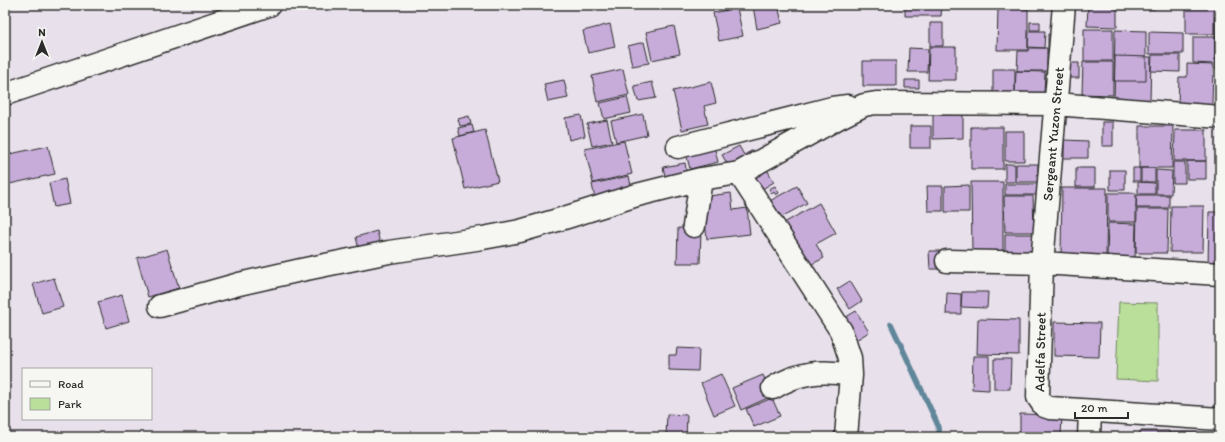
<svg xmlns="http://www.w3.org/2000/svg" width="1225" height="442" font-family="Itim,sans-serif">
<rect width="100%" height="100%" fill="#e8e0eb"/>
<filter id="ink" filterUnits="userSpaceOnUse"><feTurbulence type="fractalNoise" baseFrequency=".025" numOctaves="2"/><feDisplacementMap in="SourceGraphic" scale="8" xChannelSelector="R" yChannelSelector="G"/><feConvolveMatrix kernelMatrix="1 2 1 2 8 2 1 2 1" color-interpolation-filters="sRGB"/></filter>
<g filter="url(#ink)">
<path fill="#b9df9a" stroke="#728562" d="M1119 302 1158 303V381L1116 379Z"/>
<g fill="none" stroke-linecap="round" stroke-linejoin="round">
<path stroke="#60869a" stroke-width="5.5" d="M891 324 937 423 940 437"/>
</g>
<path fill="#c7acda" stroke="#2b2b2b" d="M758 5H778L782 23 757 29 753 6Z
M905 5H942L941 16H905Z
M965 5H997V9H965Z
M1000 5H1032V8H1000Z
M1088 5H1117V27L1087 26Z
M1121 5H1155V9H1121Z
M1186 5H1214V34H1186Z
M737 8 743 36 719 41 713 13Z
M998 8 1028 9V50H997Z
M1215 17H1220V34H1215Z
M1030 22H1040V30H1030Z
M930 23H943V46H930Z
M610 24 615 47 588 53 583 31Z
M674 26 680 54 652 60 646 32Z
M1084 29H1113V61H1084Z
M1115 30 1146 31V81H1114Z
M1029 31H1045L1044 48 1028 47Z
M1149 32 1183 33V54H1149Z
M1048 34H1058V53H1048Z
M1216 35H1220V70H1216Z
M1193 37H1215V64L1193 63Z
M644 42 649 63 632 66 628 46Z
M929 47H956V80H928Z
M909 48 928 49 927 72H908Z
M1028 48H1047V71H1017L1018 51H1028Z
M1152 55H1180V72L1151 71Z
M1115 56 1151 57 1150 102H1114Z
M863 61H896V86H863Z
M1083 62H1113V95L1082 94Z
M1067 63H1079V78H1067Z
M1187 64 1213 65 1212 105 1178 104 1179 77H1187Z
M623 69 629 95 597 102 592 76Z
M993 69H1015V93H993Z
M1016 71 1045 72 1044 93 1015 92Z
M564 80 568 98 548 102 544 84Z
M905 80H919V88H905Z
M652 82 656 98 638 101 634 86Z
M711 82 716 103 704 106 708 124 682 130 673 91Z
M627 97 631 113 604 119 600 103Z
M643 114 647 135 616 142 611 121Z
M581 115 585 136 569 140 565 118Z
M933 115H963V138L933 139Z
M469 116 471 124 460 126 458 119Z
M607 120 612 142 592 146 587 124Z
M1102 122H1113V146H1102Z
M472 125 474 132 460 136 458 128Z
M910 126H931V148H910Z
M1139 126H1173L1172 168H1139Z
M971 127H1003V169H971Z
M485 130 498 181 465 189 453 138Z
M1175 130H1206V161H1174Z
M1005 131H1024V161H1005Z
M1064 140 1088 141V158H1064Z
M624 141 632 174 593 183 585 149Z
M713 142 718 162 690 169 685 149Z
M48 146 55 174 5 185V155Z
M739 146 744 155 753 150 756 156 731 170 722 155Z
M1187 161H1206V179H1187Z
M1173 162H1185V183H1173Z
M685 163 688 180 667 185 663 167Z
M1005 164H1015V182H1005Z
M1016 164H1038V182H1016Z
M765 166 774 182 759 191 749 175Z
M1076 168H1095V187H1076Z
M1133 168H1140V181H1133Z
M1141 168H1155V182H1141Z
M1110 170H1125V190H1110Z
M1156 170 1172 171 1171 194H1156Z
M629 176 632 191 595 199 592 184Z
M65 179 70 204 54 207 49 183Z
M971 182H1003V252H972Z
M1138 182 1155 183V194H1138Z
M1005 184H1039V195H1005Z
M969 185V212H945V186Z
M775 186 779 193 776 195 774 192 772 194 769 189Z
M797 186 807 203 778 219 768 202Z
M927 186H943V211H928Z
M1062 188H1107L1106 256H1061Z
M731 193 733 210 747 208 750 234 707 239 702 197Z
M1108 193H1136V222H1108Z
M1137 195H1169V208H1136Z
M1004 196H1033L1034 232H1005Z
M819 203 836 233 816 244 824 258 808 266 784 223Z
M1171 206H1204L1203 252H1170Z
M1137 209H1168L1167 253H1136Z
M1209 212H1220V267H1208Z
M1108 223 1136 224 1135 258H1107Z
M678 228 701 229 700 263H677Z
M377 231 381 248 360 254 356 237Z
M1005 234H1037V258H1005Z
M167 249 179 288 148 297 137 258Z
M929 251H941V269H930Z
M54 278 63 307 42 313 33 284Z
M850 281 862 301 850 309 837 289Z
M962 292H988L987 308 961 307Z
M947 293 961 294V314H946Z
M122 295 129 321 106 328 98 302Z
M856 311 869 332 851 343 838 322Z
M978 319 1019 320V355L977 354Z
M1054 322 1100 323 1099 357 1054 356Z
M677 348 699 349 698 371 669 370V355H676Z
M973 356H989V390L972 389Z
M994 359H1011L1010 389H994Z
M721 374 735 406 714 415 701 383Z
M763 375 772 396 741 410 732 388Z
M772 398 780 416 754 427 746 409Z
M667 414 687 415 686 437H666Z
M1020 414 1062 415 1061 437H1020Z
M1140 431H1169V437H1140Z
M1169 433H1197V437H1169Z"/>
<g fill="none" stroke-linecap="round" stroke-linejoin="round">
<g stroke="#2b2b2b" stroke-width="25">
<path id="minor" d="M1064 5 1042 263 1038 397 1044 406 1050 408 1220 419
M5 94 269 5
M678 147 832 108 848 106
M739 173 841 331 850 358 851 375 846 437
M694 226 701 179
M947 261 1042 263 1220 274
M160 306 239 284 301 270 389 252 483 238 520 231 561 219 637 195 701 179 739 173 838 118 864 105 876 103 1055 104 1220 117
M773 388C798 372 822 370 851 375
M1089 437 1090 411"/>
</g>
<use href="#minor" stroke="#f6f6f2" stroke-width="22"/>
</g>
</g>
<g text-anchor="middle" stroke-width="3" stroke-linejoin="round" paint-order="stroke">
<g font-size="14" fill="#2b2b2b" stroke="#f6f6f2">
<text transform="translate(1053 134) rotate(-85)" y="5">Sergeant Yuzon Street</text>
<text transform="translate(1040 352) rotate(-89)" y="5">Adelfa Street</text>
</g>
</g>
<rect width="1225" height="442" fill="none" stroke="#f6f6f2" stroke-width="20"/>
<rect x="10" y="10" width="1205" height="422" fill="none" stroke="#2b2b2b" stroke-width="1.5" filter="url(#ink)"/>
<rect x="22" y="368" width="130" height="52" fill="#f6f6f2" stroke="#a5a5a2"/>
<rect x="30" y="381" width="20" height="6" fill="#f6f6f2" stroke="#a5a5a2"/>
<text x="58" y="388" font-size="12" fill="#2b2b2b">Road</text>
<rect x="30" y="398" width="20" height="12" fill="#b9df9a" stroke="#a5a5a2"/>
<text x="58" y="408" font-size="12" fill="#2b2b2b">Park</text>
<g transform="translate(42 42)" stroke="#f6f6f2" stroke-width="3" paint-order="stroke">
<path d="M0-3L7 15L0 10L-7 15Z" fill="#2b2b2b"/>
<text y="-6" font-size="11" font-weight="bold" text-anchor="middle" fill="#2b2b2b">N</text>
</g>
<path d="M1075 412v6h53v-6" fill="none" stroke="#2b2b2b" stroke-width="2"/>
<text x="1081" y="412" font-size="12" fill="#2b2b2b" stroke="#f6f6f2" stroke-width="3" paint-order="stroke">20 m</text>
</svg>
